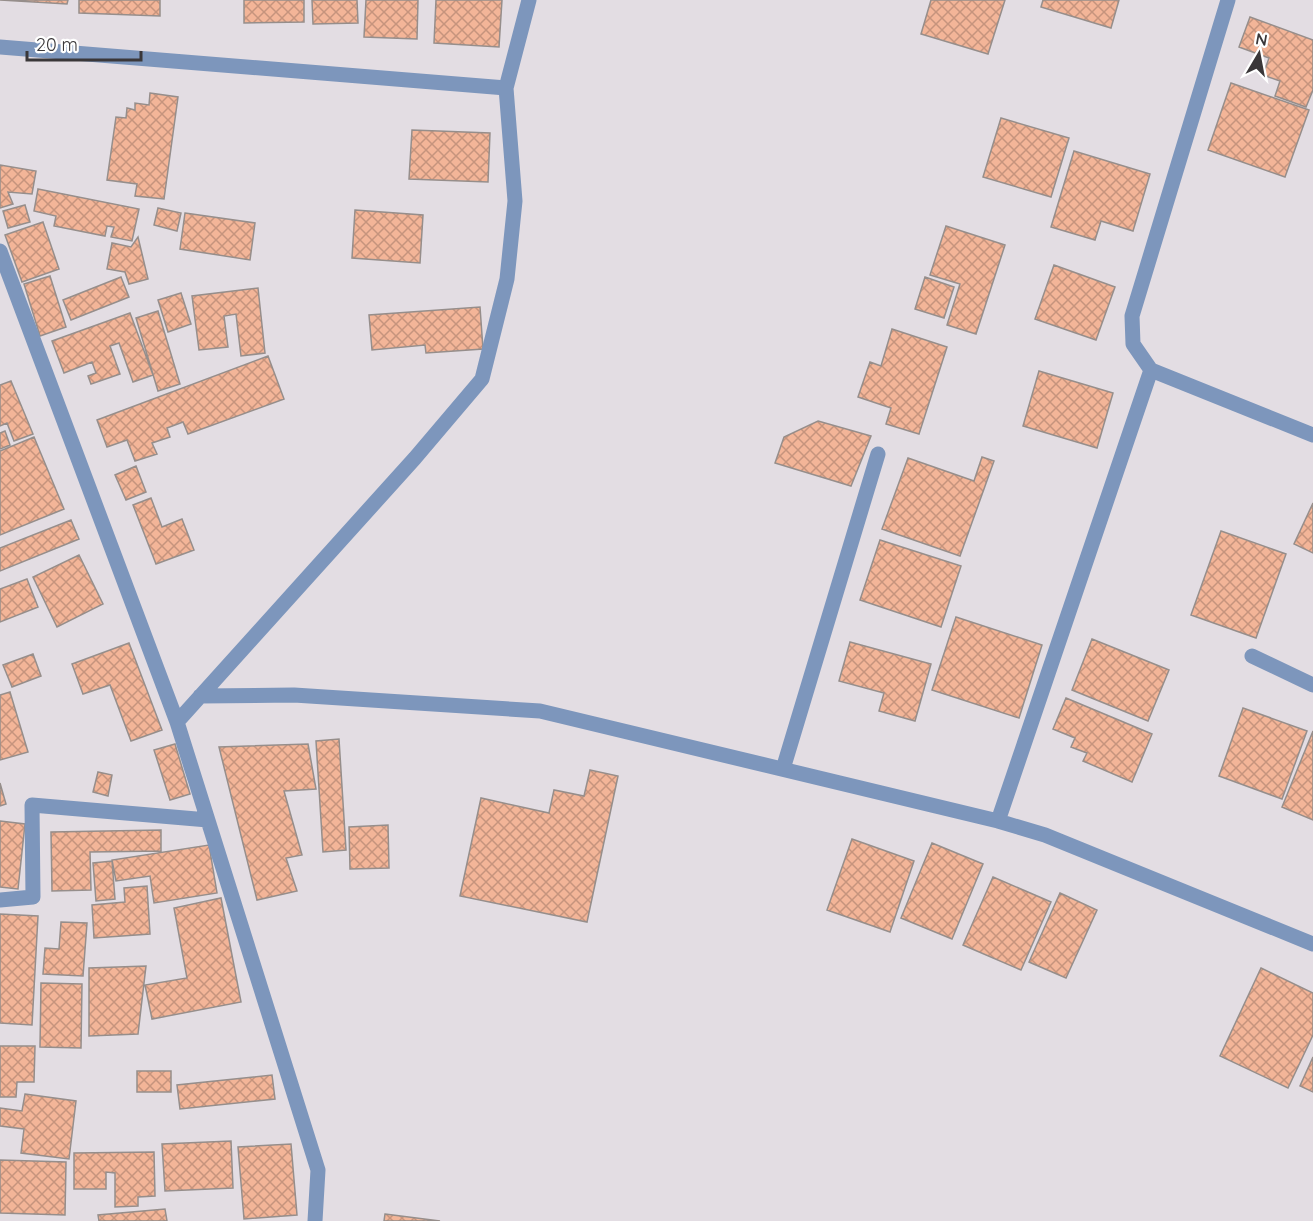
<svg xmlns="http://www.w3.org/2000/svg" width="1313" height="1221" font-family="Quicksand,sans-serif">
<defs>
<pattern id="building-cross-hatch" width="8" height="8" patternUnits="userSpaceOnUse" patternTransform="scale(1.5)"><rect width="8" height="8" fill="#f3b598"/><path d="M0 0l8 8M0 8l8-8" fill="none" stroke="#c6947d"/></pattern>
</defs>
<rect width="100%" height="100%" fill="#e3dde3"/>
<path fill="url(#building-cross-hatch)" stroke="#968e8b" stroke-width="1.5" d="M0 0H68L67 4Z
M79 0H160V16L79 13Z
M244 0H304V22L244 23Z
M312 0H357L358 23 313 24Z
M366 0H418L417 39 364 37Z
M436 0H502L499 47 434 43Z
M931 0H1005L988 54 921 34Z
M1043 0H1119L1111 28 1041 7Z
M1250 17 1313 40V90L1306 107 1275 96 1280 81 1263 75 1269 58 1239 47Z
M1231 83 1309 110 1285 177 1208 150Z
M150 93 178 97 164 199 135 196 137 184 107 180 116 117 126 118 127 108 135 110V103L149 105Z
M1001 118 1069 138 1051 197 983 177Z
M412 130 490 133 488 182 409 179Z
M1074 151 1150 174 1133 231 1101 221 1095 240 1051 227Z
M0 165 36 171 32 194 8 192 13 204 0 208Z
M38 189 139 209 132 241 111 237 114 227 107 226 105 236 54 226 56 216 34 211Z
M25 205 30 222 8 228 3 211Z
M158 208 181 213 177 231 154 225Z
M355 210 423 215 420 263 352 258Z
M185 213 255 223 250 260 180 249Z
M43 222 59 269 22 282 5 235Z
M946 226 1005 245 976 334 947 325 960 284 930 275Z
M138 237 148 279 129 284 125 272 107 269 112 243 131 247Z
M1054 265 1115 287 1096 340 1035 319Z
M50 276 66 327 40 336 24 284Z
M121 277 129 297 71 320 63 300Z
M925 277 954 287 944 318 915 309Z
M258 288 265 353 241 356 236 314 224 316 228 347 199 350 192 296Z
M181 293 191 324 168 332 158 300Z
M480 307 483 349 426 353 425 345 372 350 369 315Z
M158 311 180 384 158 391 136 318Z
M130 313 153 375 133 382 119 343 110 346 120 374 91 384 88 376 96 373 92 362 64 373 52 341Z
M892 329 947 347 919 434 886 424 891 408 858 397 870 362 881 366Z
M268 356 284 399 188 434 183 422 167 428 170 437 152 443 157 454 135 461 127 440 107 447 97 420Z
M1039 371 1113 393 1097 448 1023 426Z
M11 381 33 434 14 441 7 423 0 426V385Z
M818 421 871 436 851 486 775 463 784 437Z
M5 431 10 445 0 449V433Z
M34 437 64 509 0 535V451Z
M982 457 994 461 960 556 882 529 908 458 974 481Z
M136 466 146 492 126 500 115 475Z
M151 498 162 527 182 519 194 550 156 564 133 505Z
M1313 503V553L1294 544Z
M71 520 79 539 0 571V548Z
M1221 531 1286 554 1256 638 1191 615Z
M880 540 961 566 941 627 860 600Z
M79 555 103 604 57 627 33 577Z
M27 579 38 607 0 622V589Z
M956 617 1042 645 1019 718 932 690Z
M1092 639 1169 670 1148 721 1072 690Z
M850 642 931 664 915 721 879 711 884 693 839 681Z
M129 643 162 730 131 741 110 685 83 694 72 664Z
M33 654 41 676 12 687 3 665Z
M10 692 28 752 0 760V695Z
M1066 698 1152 734 1132 782 1083 761 1087 753 1071 747 1075 738 1053 729Z
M1243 708 1307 731 1282 799 1219 776Z
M1313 731V820L1282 807Z
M339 739 346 850 323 852 316 741Z
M175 744 190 794 170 800 154 750Z
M308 744 316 789 284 791 302 855 286 858 297 891 257 900 219 747Z
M590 770 618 776 587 922 460 896 481 798 549 813 554 790 584 796Z
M98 772 112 775 108 796 93 792Z
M0 783 6 804 0 806Z
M0 821 25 824 18 889 0 887Z
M388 825 389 868 350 869 349 827Z
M161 830V851L90 852 91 890 52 891 51 832Z
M852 839 914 861 890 932 827 910Z
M932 843 983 864 952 939 901 918Z
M209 845 217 893 154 903 150 876 116 881 112 860Z
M112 861 115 899 96 901 93 863Z
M993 877 1051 902 1021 970 963 945Z
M147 886 150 934 94 938 92 905 125 902 124 888Z
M1060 893 1097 910 1066 978 1029 962Z
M221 898 241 1002 152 1019 145 985 187 978 174 908Z
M0 914 38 916 32 1025 0 1023Z
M61 922 87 923 83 976 43 974 45 948 59 949Z
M146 966 138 1034 89 1036V968Z
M1261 968 1313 993V1035L1288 1088 1220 1056Z
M41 983 82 984 81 1048 40 1047Z
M0 1046H35L34 1082H17L16 1097H0Z
M1313 1057V1092L1300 1086Z
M137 1071H171V1092H137Z
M272 1075 275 1099 180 1109 177 1085Z
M25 1094 76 1101 69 1159 21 1153 24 1129 0 1126V1108L22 1111Z
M231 1141 233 1188 165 1191 162 1144Z
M291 1144 297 1215 244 1219 238 1147Z
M154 1152 155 1196 138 1197V1206L115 1207V1173L106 1172V1189H74V1153Z
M0 1160 66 1162 65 1215 0 1213Z
M165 1209 167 1221H99L98 1215Z
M385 1214 440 1221H384Z"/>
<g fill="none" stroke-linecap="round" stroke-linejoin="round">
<path stroke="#7d96bc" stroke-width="15" d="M0 47 506 88
M0 251 177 722 318 1170 315 1221
M1151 370 1313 435
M1252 656 1313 685
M200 696 294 695 540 711 998 821 1045 835 1313 944
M177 722 415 458 482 379 507 279 515 201 506 88 529 0
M783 769 878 454
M998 821 1151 370 1133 344 1132 316 1228 0
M0 900 33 897 32 805 208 820"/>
</g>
<g transform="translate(1259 54) rotate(10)" stroke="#ffffff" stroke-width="4.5" paint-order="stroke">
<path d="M0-4.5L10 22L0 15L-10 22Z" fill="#3a3739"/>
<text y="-9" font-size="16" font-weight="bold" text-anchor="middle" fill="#3a3739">N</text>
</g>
<path d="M27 51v9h114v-9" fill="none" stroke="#3a3739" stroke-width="3"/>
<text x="36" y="51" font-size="18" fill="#3a3739" stroke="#ffffff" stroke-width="4.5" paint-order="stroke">20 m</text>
</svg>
